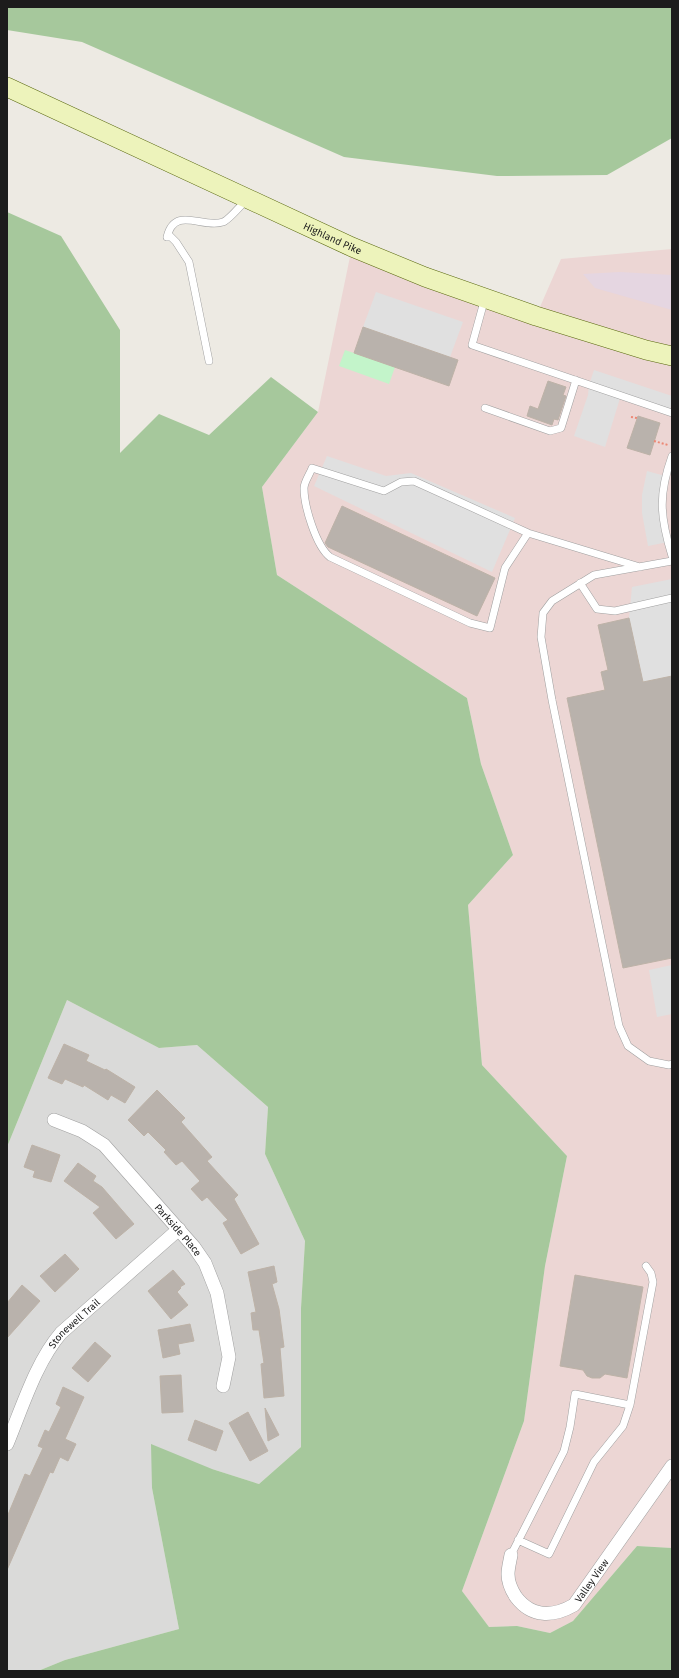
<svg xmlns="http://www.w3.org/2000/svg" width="679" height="1678" font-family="'Fira Sans',sans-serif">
<rect width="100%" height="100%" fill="#edeae3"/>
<path fill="#dadad9" d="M67 1000 159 1048 197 1045 268 1107 265 1154 305 1241 301 1308V1447L259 1484 212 1469 152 1488 179 1629 65 1660 38 1671H7V1147Z"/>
<path fill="#ecd6d4" d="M352 247 536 316 561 259 672 249V1548L637 1546 573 1621 550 1633 517 1626 489 1627 462 1591 524 1421 545 1266 567 1156 482 1065 468 905 513 855 481 764 467 698 277 575 262 487 318 412Z"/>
<path fill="#e5d6e1" d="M620 272 672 275V310L595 288 583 274Z"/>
<path fill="#a6c89c" d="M7 7H672V138L607 175 497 176 344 157 82 42 7 30Z
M7 212 61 236 120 330V453L159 414 209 435 271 377 318 412 262 487 277 575 467 698 481 764 513 855 468 905 482 1065 567 1156 545 1266 524 1421 462 1591 489 1627 517 1626 550 1633 573 1621 637 1546 672 1548V1671H38L65 1660 179 1629 152 1488 151 1444 212 1469 259 1484 301 1447V1308L305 1241 265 1154 268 1107 197 1045 159 1048 67 1000 7 1147Z"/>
<path fill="#c3f4ca" d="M345 350 395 367 389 384 339 366Z"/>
<path fill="#e0e0e0" d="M376 292 463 322 450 357 363 327Z
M594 370 672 396V403L669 412 621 395 605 447 574 436 588 395 589 385Z
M327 456 386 476 411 473 515 518 492 572 314 486Z
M647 471 665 476 664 480 668 542 648 546 642 513V495Z
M672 579V676L643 682 629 618 632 587Z
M672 965V1014L657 1017 649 970Z"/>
<path fill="#b9b2ac" stroke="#bdb2a7" d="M363 327 458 360 449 386 354 353Z
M548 381 566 387 563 395 566 396 558 420 554 419 552 425 527 416 530 406 538 409Z
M638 416 660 423 650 455 627 448Z
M342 506 495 578 477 616 328 547 325 543Z
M629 618 643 682 672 676V958L623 968 567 698 605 690 601 672 608 670 598 625Z
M64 1044 89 1055 86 1061 105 1070 106 1069 135 1087 125 1103 111 1095 108 1100 84 1085 83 1087 65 1079 62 1084 48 1078Z
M157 1090 185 1118 181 1122 212 1157 207 1161 238 1195 234 1199 259 1244 241 1254 223 1223 228 1220 207 1197 202 1201 191 1189 200 1181 182 1161 176 1165 164 1152 166 1150 148 1132 144 1136 128 1120Z
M32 1145 60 1155 51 1182 33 1177 35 1171 24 1167Z
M78 1163 96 1176 93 1181 102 1187 134 1224 116 1239 93 1213 100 1207 64 1181Z
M65 1254 79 1269 55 1292 40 1276Z
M274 1266 277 1282 272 1284 279 1309 284 1347 280 1348 284 1396 264 1398 261 1364 264 1363 259 1330H253L251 1313 256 1312 248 1272Z
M173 1270 185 1284 180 1287 181 1288 177 1292 188 1305 171 1319 148 1291Z
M575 1275 643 1287 627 1378 605 1374 600 1378H592L587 1376 583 1370 560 1366Z
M22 1285 40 1301 7 1338V1303Z
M190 1324 194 1341 178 1344 180 1354 163 1358 158 1330Z
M95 1342 111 1356 88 1382 72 1368Z
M181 1375 183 1412 162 1413 160 1376Z
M63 1387 84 1397 65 1439 76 1444 68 1461 60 1457 53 1473 50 1472 7 1570V1517L25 1474 30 1476 43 1448 38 1446 45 1430 49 1432 61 1407 56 1404Z
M265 1408 279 1435 268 1441Z
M248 1412 268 1451 250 1461 229 1423Z
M195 1420 223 1431 216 1451 188 1440Z"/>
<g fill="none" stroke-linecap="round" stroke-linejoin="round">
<g stroke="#a0a0a0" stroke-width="8">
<path id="service" d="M168 234 176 242 189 262 209 361
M167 237C175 205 202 229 223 222 229 220 242 204 247 199
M485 298 472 345 672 413
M485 408 550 431 561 428 576 380
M672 456C658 495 660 517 672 556
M528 533 505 568 490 628 470 623 330 557C316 546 304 506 304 488 304 482 310 474 312 468L384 491 401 482 414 481 528 533 640 567
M672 561 594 575 552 601 543 613 541 637 552 700 619 1026 628 1046 649 1061 669 1065 672 1064
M580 583 597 609 615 611 672 598
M518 1540 549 1554 594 1462 623 1426 630 1405 653 1282 651 1273 646 1266
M511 1555 564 1451 570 1427 575 1394 630 1405"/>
</g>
<g stroke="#a0a0a0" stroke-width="14">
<g id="minor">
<path id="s1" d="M54 1120 82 1131 104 1145 194 1247 205 1263 217 1293 229 1357 223 1386"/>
<path id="s2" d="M7 1444C22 1408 36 1362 61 1333L179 1229"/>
<path id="s3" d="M511 1555C510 1561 508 1568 508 1574 508 1582 512 1591 516 1597 532 1618 553 1617 574 1605L672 1466"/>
</g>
</g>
<g stroke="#59680f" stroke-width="20">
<g id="secondary">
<path id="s4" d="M7 87 352 247 425 277 536 316 646 350 672 356"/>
</g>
</g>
<path stroke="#ec8875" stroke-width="2" stroke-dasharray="2 2" stroke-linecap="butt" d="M631 417 637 418
M654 441 668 445"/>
<use href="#service" stroke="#fff" stroke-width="7"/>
<use href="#minor" stroke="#fff" stroke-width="13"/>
<use href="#secondary" stroke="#edf3bb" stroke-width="19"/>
</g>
<g text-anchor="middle" stroke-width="3.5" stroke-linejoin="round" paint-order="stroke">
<g font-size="10" fill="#1c1c1c" stroke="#fff">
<text dy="4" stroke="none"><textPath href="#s4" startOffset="359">Highland Pike</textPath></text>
<text dy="4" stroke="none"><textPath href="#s1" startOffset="169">Parkside Place</textPath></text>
<text dy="4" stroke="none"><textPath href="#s2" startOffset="140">Stonewell Trail</textPath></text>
<text dy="4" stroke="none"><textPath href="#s3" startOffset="139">Valley View</textPath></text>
</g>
</g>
<rect width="679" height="1678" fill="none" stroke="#1c1c1c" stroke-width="16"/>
</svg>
